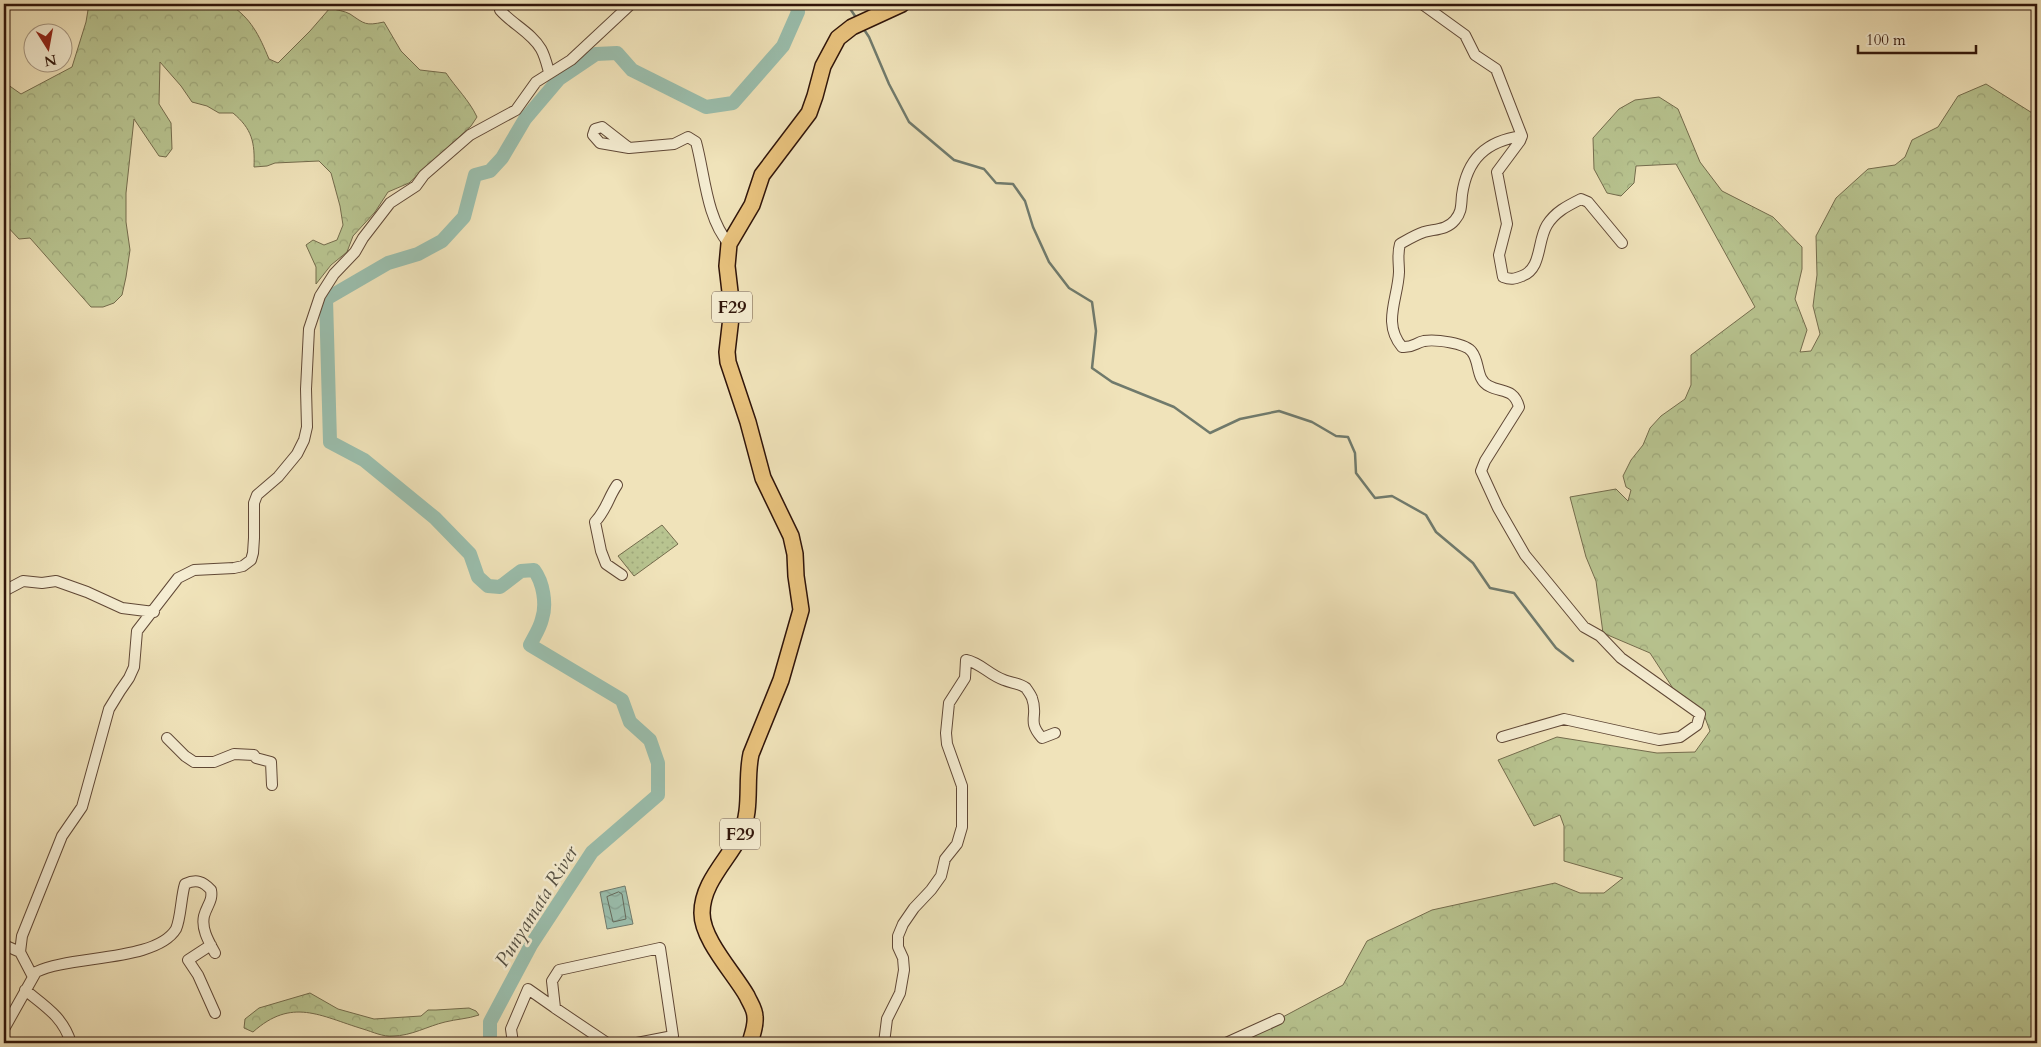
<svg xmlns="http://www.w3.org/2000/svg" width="2041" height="1047" font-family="Cardo,serif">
<defs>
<pattern id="grass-dots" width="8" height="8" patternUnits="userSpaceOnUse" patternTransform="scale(1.25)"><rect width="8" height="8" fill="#b8c490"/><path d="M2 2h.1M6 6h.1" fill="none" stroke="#9ea87b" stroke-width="1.8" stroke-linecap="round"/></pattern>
<pattern id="forest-crowns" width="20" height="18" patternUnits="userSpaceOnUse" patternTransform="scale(1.25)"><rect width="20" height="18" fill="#b8c490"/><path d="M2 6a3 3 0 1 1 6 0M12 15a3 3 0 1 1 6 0" fill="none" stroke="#9ea87b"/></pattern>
<pattern id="water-waves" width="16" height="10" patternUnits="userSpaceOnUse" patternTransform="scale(1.25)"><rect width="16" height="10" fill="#9abead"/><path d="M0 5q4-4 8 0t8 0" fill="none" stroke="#85a294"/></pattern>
</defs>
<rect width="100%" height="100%" fill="#f0e3ba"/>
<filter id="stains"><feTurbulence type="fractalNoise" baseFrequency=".004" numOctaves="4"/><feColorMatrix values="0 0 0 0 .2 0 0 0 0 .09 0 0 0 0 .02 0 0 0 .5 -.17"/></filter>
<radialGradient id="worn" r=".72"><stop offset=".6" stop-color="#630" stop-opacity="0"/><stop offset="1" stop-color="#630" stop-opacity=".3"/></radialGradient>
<path fill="url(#grass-dots)" stroke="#746c4d" d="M662 525 678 544 634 576 618 556Z"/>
<path fill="url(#forest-crowns)" stroke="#746c4d" d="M89 4H229C251 18 259 35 269 59L278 63 310 31 330 8C336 10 345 11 350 14 365 24 365 26 384 22L401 51 420 70 446 73C456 88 469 100 477 117L471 126 409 183 388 192 375 212 353 236 347 252 331 265 316 284V267L306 245 313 240 324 245 337 240 343 225 340 206 331 173 319 161 275 163 267 166 254 167C255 142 252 129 233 113H219L207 106 192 102 181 86 160 62 159 104 171 123 172 149 166 157 159 156 134 119 126 193V222L130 250 126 277 122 295 114 303 103 307H91L30 238 19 239 4 223V82L21 94 72 67 86 22Z
M1986 84 2037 116V1043H1226L1279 1019 1343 985 1367 941 1432 910 1555 883 1580 893H1604L1623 878 1564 861V826L1560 815 1534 826 1498 760 1557 737 1657 753 1695 752 1710 731 1704 715 1676 693 1650 653 1603 633 1596 581 1586 557 1570 497 1616 489 1628 501 1631 490 1626 487 1623 476 1631 460 1643 445 1650 428 1661 416 1685 399 1691 385V355L1755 307 1676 164 1636 166 1634 183 1621 196 1607 193 1594 169 1593 138 1619 109 1635 100 1659 97 1678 109 1700 162 1722 191 1773 217 1802 247V269L1795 299 1807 330 1800 352 1811 351 1820 334 1813 306 1817 275 1816 236 1836 198 1868 169 1895 165 1905 157 1912 140 1938 127 1958 96Z
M310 993 338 1009 374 1019 421 1016 428 1010H436L469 1008 476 1011 479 1015C467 1019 457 1019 445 1022 428 1026 411 1036 393 1036 383 1037 373 1032 363 1029 320 1016 292 997 253 1032L244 1028 245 1019 259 1008Z"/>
<path fill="url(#water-waves)" stroke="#707a6c" d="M625 886 633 924 607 929 600 892Z"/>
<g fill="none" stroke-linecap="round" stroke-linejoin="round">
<path stroke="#656a5c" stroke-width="1" d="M619 892 622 894 626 919 613 922 607 897Z"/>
<path stroke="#707a6c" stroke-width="2.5" d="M847 4 857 19
M863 28 869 37 889 84 909 122 954 160 984 169 996 183 1013 184 1025 201 1033 227 1049 262 1069 288 1092 302 1096 331 1092 368 1112 382 1174 407 1210 433 1240 419 1279 411 1312 422 1336 436 1348 437 1355 453 1356 473 1375 498 1392 496 1426 515 1436 532 1473 563 1490 588 1514 593 1556 648 1573 661"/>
<path stroke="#9abead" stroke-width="14" d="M490 1043V1022L531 945 592 852 658 795V763L650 740 630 722 622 700 530 645C534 637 540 628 542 619 547 604 543 582 534 570L521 571 500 587 488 586 478 577 470 554 435 518 364 460 330 442 326 299 388 263 418 254 442 241 464 217 475 175 490 171 502 158 525 119 559 79 596 54 617 53 632 70 706 107 733 103 783 46 798 12 796 4"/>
<g stroke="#604836" stroke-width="12">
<path id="street" d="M1422 4 1465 35 1475 55 1496 69 1522 136 1520 141 1497 172 1507 224 1499 255 1503 277C1511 280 1514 279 1522 276 1542 269 1537 241 1547 225 1555 212 1567 206 1581 199L1588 202 1622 243
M500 10C512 24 532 33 541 49 545 56 547 65 549 72
M629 148 602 127 595 129 593 135 600 143 629 148 674 144 688 137 696 142C705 175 706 217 729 244
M617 485C608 498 607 509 595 522L601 551 606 564 622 575
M4 591 23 581 42 583 56 581 87 592 122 608 154 612
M1502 737 1564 719 1659 740 1680 737 1697 725 1700 714 1621 658 1600 636 1584 627 1525 555 1498 508 1481 471 1485 461 1519 407C1514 388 1502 393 1489 386 1476 380 1480 362 1472 352 1466 343 1435 339 1424 341 1415 343 1413 348 1402 347 1382 323 1398 299 1399 272 1399 262 1397 254 1400 244 1407 240 1415 235 1424 232 1435 229 1447 230 1455 220 1462 212 1461 205 1462 195 1467 159 1486 141 1522 136
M167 738 185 756 194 762H214L234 754 254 755 256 758 271 762 272 785
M4 945 20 952
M211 945 188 960 198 975 215 1013
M32 975 20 952 22 936 62 836 82 807 109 709 120 691 129 678 134 667 137 631 178 578 194 570 234 568 243 566 251 560 253 553 254 538V503L257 495 278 477 297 454 304 440 307 427 306 389 309 329 320 296 334 274 355 252 363 238 390 203 416 186 424 175 470 135 516 110 536 82 571 60 631 4
M25 990C46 1007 63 1017 71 1043
M4 1029 36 972C70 955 156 962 176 929 181 918 181 896 185 884 196 879 203 881 211 890 213 901 207 905 204 916 201 929 209 942 215 953
M513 1043 511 1029 528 989 558 1010
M607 1043 555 1008 552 981 559 970 660 948 673 1036 637 1043
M884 1043 887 1019 900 993 904 970 903 958 898 947V936L903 924 914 908 931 890 941 876 945 859 957 844 962 827V786L947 744 946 733 949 703 965 678 966 660C981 663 989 675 1004 680 1011 683 1019 683 1026 688 1028 691 1031 695 1032 698 1039 717 1026 720 1042 738L1055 733
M1226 1043 1279 1019"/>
</g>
<g stroke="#30150a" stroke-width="18">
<path id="primary" d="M750 1043C752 1035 756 1026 755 1017 755 1009 750 1003 747 996 734 973 702 940 702 913 702 883 727 861 740 836 753 809 745 781 751 754L781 680 801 610 796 576 795 554 791 536 763 478 748 422 728 362 727 352 732 309 727 266 729 244 752 205 762 175 809 113 815 96 823 66 838 38 852 27 902 4"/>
</g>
<use href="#street" stroke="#f5edd2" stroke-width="10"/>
<use href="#primary" stroke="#e8c27d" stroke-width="15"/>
</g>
<g text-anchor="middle" stroke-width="5" stroke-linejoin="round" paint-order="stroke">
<g fill="#f5edd2" stroke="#6b5646" stroke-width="1">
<rect x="712" y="291.5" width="40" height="31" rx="4"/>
<rect x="720" y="818.5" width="40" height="31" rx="4"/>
</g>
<g font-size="18" font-weight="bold" fill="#30150a">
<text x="732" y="313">F29</text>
<text x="740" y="840">F29</text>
</g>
<g font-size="20" font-style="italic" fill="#555043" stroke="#f5edd2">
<text transform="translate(536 906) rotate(-58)" y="7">Punyamata River</text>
</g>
</g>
<rect width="2041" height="1047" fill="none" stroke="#f0e3ba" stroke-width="20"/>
<rect x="5" y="5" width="2031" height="1037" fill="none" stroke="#30150a" stroke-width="2.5"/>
<rect x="10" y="10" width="2021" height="1027" fill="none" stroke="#30150a"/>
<g transform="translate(48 48) rotate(169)"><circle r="24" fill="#f5edd2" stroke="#a69782"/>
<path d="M0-4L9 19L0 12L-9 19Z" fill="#8f2418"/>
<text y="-8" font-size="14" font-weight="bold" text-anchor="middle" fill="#30150a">N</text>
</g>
<path d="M1858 45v8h118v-8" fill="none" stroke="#30150a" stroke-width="2.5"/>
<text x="1866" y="45" font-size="15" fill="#30150a" stroke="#f5edd2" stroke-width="4" paint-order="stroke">100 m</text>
<rect width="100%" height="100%" filter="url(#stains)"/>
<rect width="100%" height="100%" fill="url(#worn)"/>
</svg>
